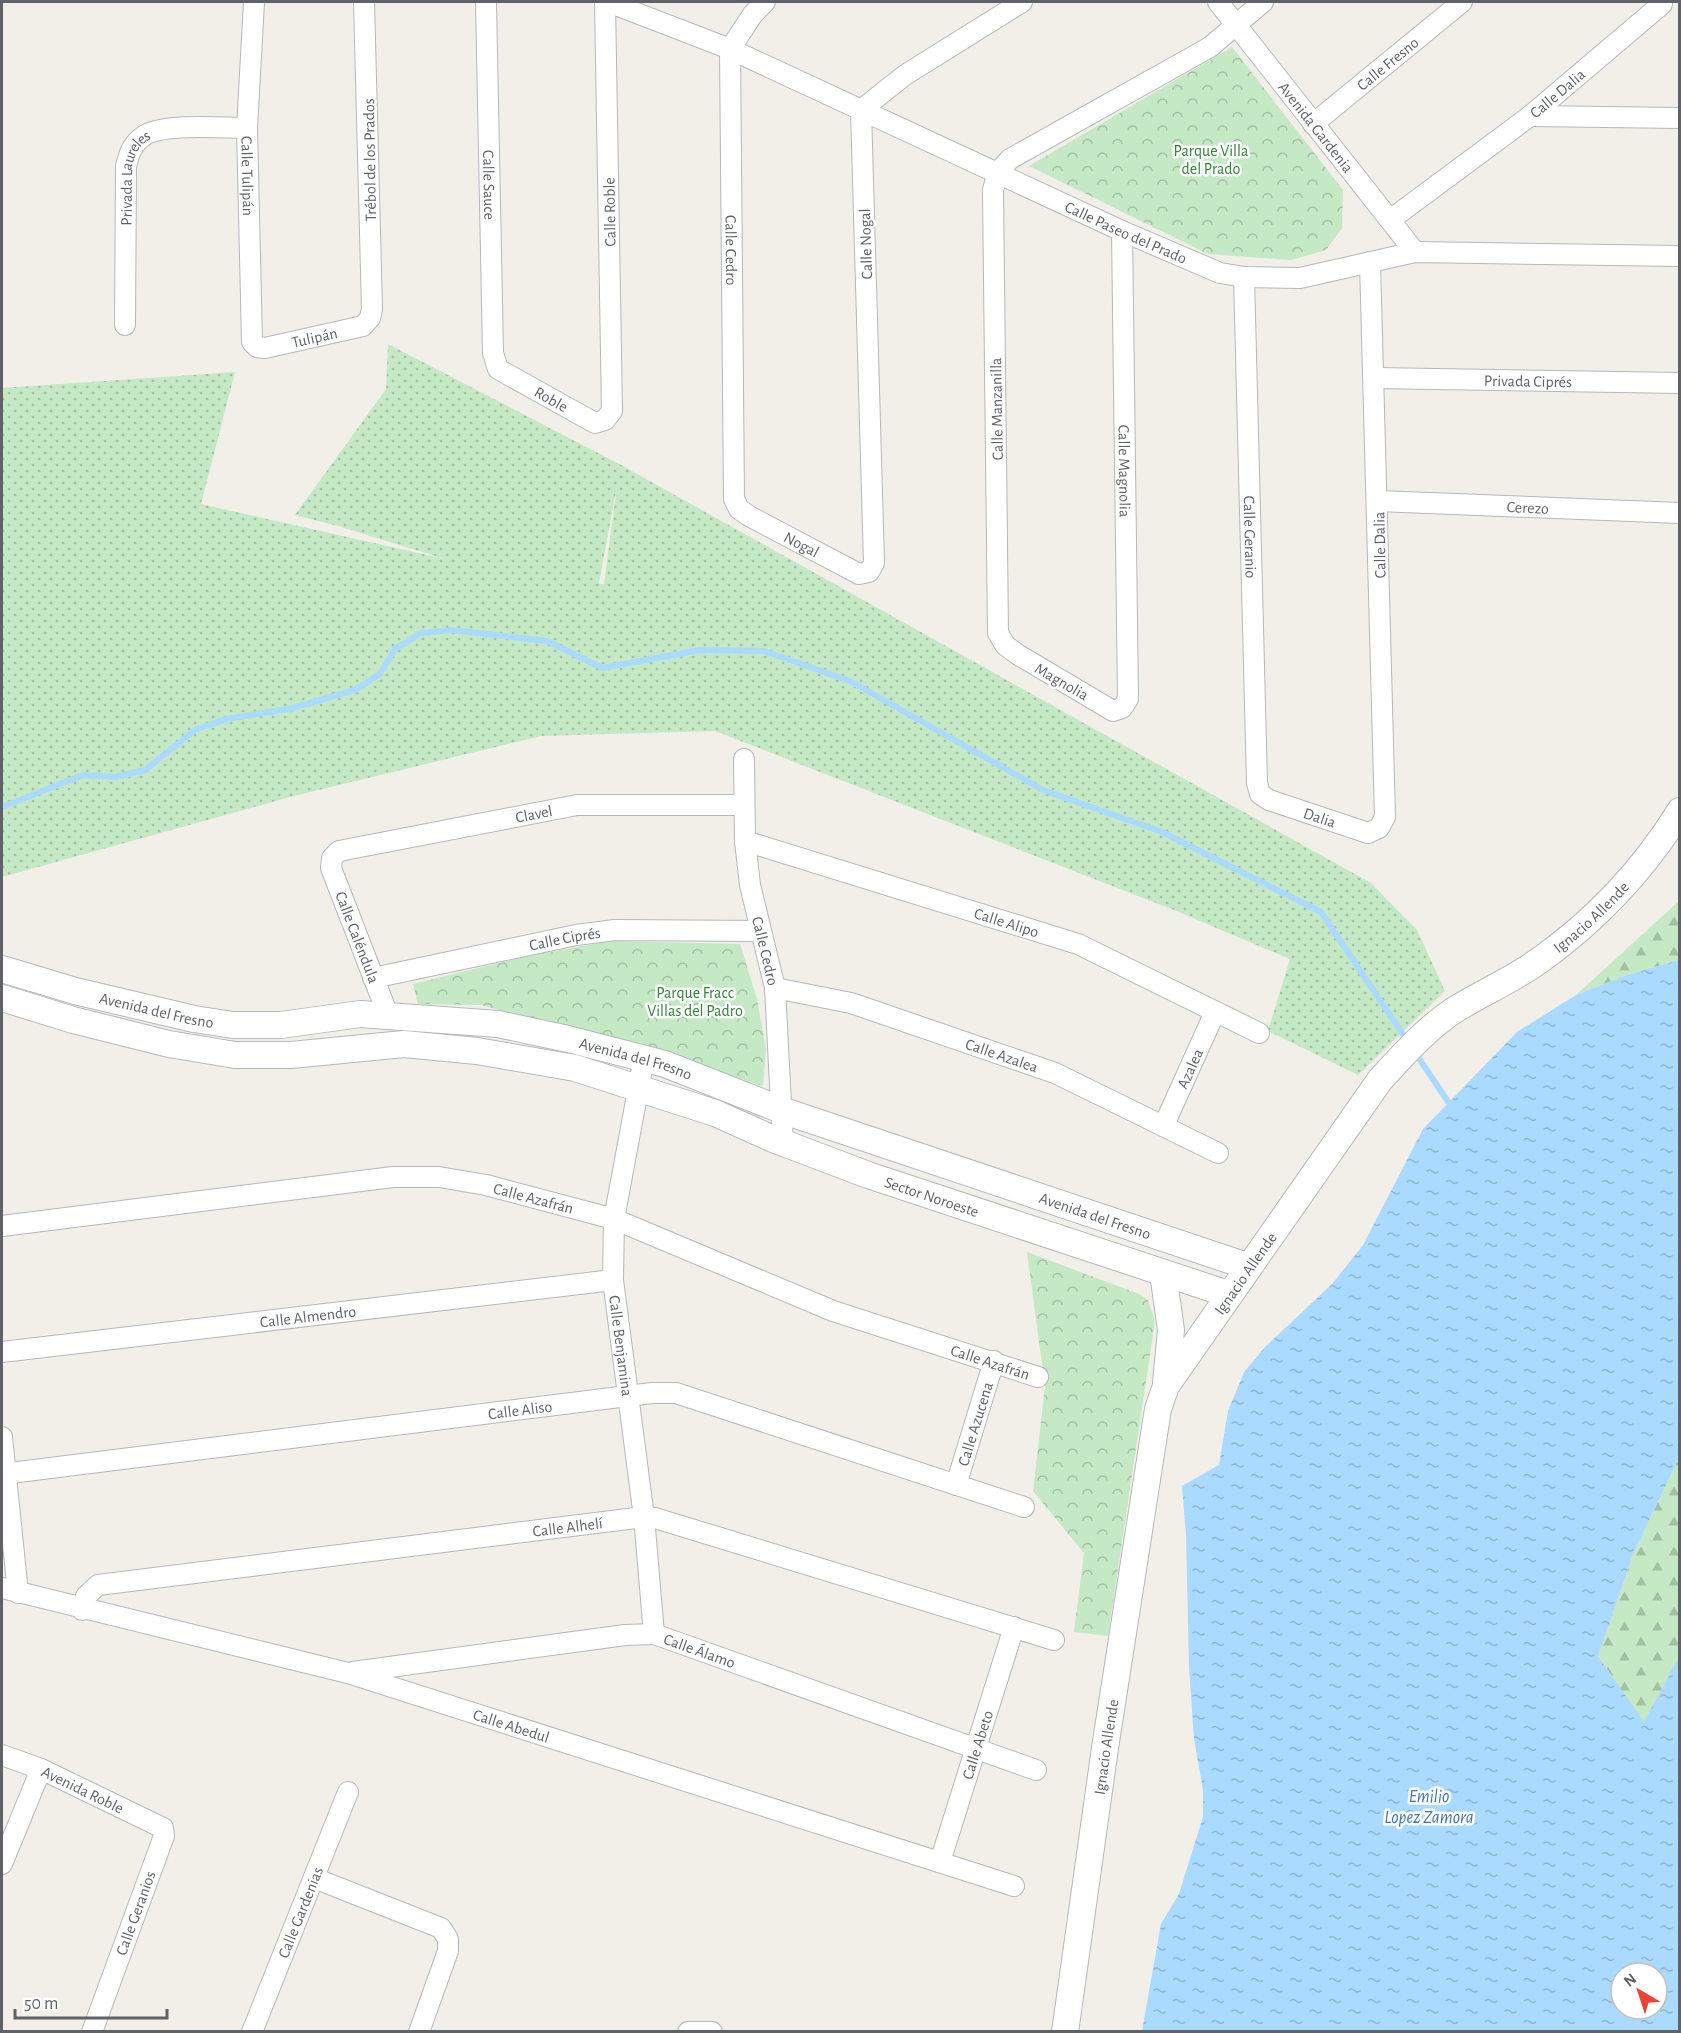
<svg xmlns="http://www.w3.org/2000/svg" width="1681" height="2033" font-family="'Alegreya Sans',sans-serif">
<defs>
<pattern id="grass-dots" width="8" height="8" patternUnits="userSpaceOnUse" patternTransform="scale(1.5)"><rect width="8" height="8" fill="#c5e8c5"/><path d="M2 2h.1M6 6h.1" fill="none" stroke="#a3c0a4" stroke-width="1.8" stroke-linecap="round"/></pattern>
<pattern id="forest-firs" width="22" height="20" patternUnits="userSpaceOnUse" patternTransform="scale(1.5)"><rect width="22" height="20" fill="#c5e8c5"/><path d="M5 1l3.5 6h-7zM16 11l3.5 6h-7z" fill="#a3c0a4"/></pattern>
<pattern id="park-crowns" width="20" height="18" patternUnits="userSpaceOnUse" patternTransform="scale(1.5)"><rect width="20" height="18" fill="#c5e8c5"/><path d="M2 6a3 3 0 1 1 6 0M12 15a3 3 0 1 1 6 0" fill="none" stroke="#a3c0a4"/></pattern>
<pattern id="water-ripples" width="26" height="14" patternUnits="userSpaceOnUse" patternTransform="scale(1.5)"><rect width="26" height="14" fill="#aadaff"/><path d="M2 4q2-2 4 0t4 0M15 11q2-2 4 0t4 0" fill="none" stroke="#8eb4d2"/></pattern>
</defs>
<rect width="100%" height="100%" fill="#f1efe8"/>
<path fill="url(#grass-dots)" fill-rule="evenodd" d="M388 344 621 465 1371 883 1417 930 1445 991 1358 1075 1268 1031 1290 959 1174 910 715 731 541 736 294 796 2 877V388L235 372 201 504 445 559 338 526 295 515 386 389ZM617 486 604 584H600L599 583Z"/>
<path fill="url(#forest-firs)" d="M1679 901V960L1627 975 1576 995Z
M1679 1458V1657L1644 1723 1598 1656 1634 1552Z"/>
<path fill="url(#park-crowns)" d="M1232 47 1343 190 1342 228 1326 250 1291 260 1208 254 1029 166Z
M611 941 740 944 757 999 766 1049 763 1086 667 1055 481 1005 418 1004 413 984 532 955Z
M1027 1252 1139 1294 1148 1300 1155 1321 1108 1636 1074 1632 1084 1553 1033 1491 1045 1386Z"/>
<path fill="url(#water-ripples)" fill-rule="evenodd" d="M1679 960V1458L1634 1552 1598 1656 1644 1722 1679 1657V2031H1142L1161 1924 1179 1894 1203 1817V1790L1194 1739 1189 1667 1186 1534 1182 1486 1219 1465 1228 1411 1244 1372 1265 1347 1332 1284 1363 1245 1423 1129 1517 1032 1576 995 1627 975ZM1621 1973H1657V2009H1621Z"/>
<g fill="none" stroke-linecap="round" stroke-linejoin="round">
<path stroke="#aadaff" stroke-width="6" d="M2 807 83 775 115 777 145 770 195 730 226 719 289 709 355 690 380 674 395 649 421 633 452 630 547 641 602 668 700 650 764 651 850 681 1043 790 1162 832 1321 912 1408 1042
M1414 1051 1449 1103"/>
<g stroke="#b5b8bc" stroke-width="22">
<g id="minor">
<path id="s1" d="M254 2 247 128 252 342 257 347 265 348 363 326 370 318 372 309 364 2"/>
<path id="s2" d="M486 2 493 353 498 369 595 423 605 420 612 411 605 2"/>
<path id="s3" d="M608 2 730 49 1122 231 1220 273 1244 277 1300 278 1415 252 1680 256"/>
<path id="s4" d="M765 2 753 14 730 49 734 499 739 509 749 516 859 574 869 572 874 563 861 110 905 75 1022 2"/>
<path id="s5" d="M1218 2 1415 252"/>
<path d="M1530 116 1680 118"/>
<path id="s6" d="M1313 124 1462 2"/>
<path id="s7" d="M1390 220 1530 116 1662 4"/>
<path id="s8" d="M1122 231 1128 699 1122 708 1113 711 1017 654 1005 645 998 633 993 190 998 172 1010 159 1210 47 1263 2"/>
<path id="s9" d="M1244 277 1257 783 1260 794 1269 800 1368 833 1379 828 1385 817 1370 262"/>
<path id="s10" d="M125 325 126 166C129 155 131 146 141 138 158 122 222 128 247 128"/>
<path id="s11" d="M1375 378 1680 383"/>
<path id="s12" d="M1378 501 1680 513"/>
<path id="s13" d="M744 759 745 841 750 885 775 988 783 1143"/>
<path id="s14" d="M745 841 1078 944 1259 1033"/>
<path id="s15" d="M373 978 576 935 615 930 760 931"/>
<path id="s16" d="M775 988 851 1003 1055 1073 1218 1153"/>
<path id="s17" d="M388 1015 331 868 332 858 339 851 577 805H744"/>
<path id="s18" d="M644 1058 614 1219 613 1280 644 1517 654 1634"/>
<path id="s19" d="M1164 1125 1215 1012"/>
<path id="s20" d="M2 1226 393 1177H439L486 1185 614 1219 833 1311 1038 1377"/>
<path id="s21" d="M2 1352 613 1280"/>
<path d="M2 1437 18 1593"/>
<path id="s22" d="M2 1474 652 1393H676L1024 1507"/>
<path id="s23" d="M956 1485 994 1361"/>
<path id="s24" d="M2 1588 348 1673 1014 1886"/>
<path id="s25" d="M82 1610 86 1596 98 1585 644 1517 655 1518 1054 1640"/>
<path id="s26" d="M353 1672 625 1635 654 1634 1036 1770"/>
<path id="s27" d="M2 1755 41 1769 163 1828 164 1836 92 2032"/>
<path id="s28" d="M940 1862 1014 1627"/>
<path d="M2 1864 41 1769"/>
<path d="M314 1878 441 1928 448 1939V1951L419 2032"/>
<path id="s29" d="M252 2032 348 1792"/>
<path d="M688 2032H712"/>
</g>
</g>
<g stroke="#b5b8bc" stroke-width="28">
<g id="tertiary">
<path id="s30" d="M2 969 75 991 194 1019 233 1025H281L360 1014 498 1024 568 1039 665 1064 784 1111 1247 1266"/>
<path id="s31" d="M2 998 73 1020 169 1044 235 1055H291L404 1044 477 1051 575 1068 715 1113 773 1139 868 1175 1228 1294"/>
<path d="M1163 1273 1171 1330 1166 1383"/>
<path id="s32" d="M1065 2032 1105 1748 1158 1409 1166 1386 1380 1080C1403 1055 1425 1030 1453 1011 1481 993 1513 980 1540 960 1595 921 1644 869 1680 811"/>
</g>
</g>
<use href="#minor" stroke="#fff" stroke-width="20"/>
<use href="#tertiary" stroke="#fff" stroke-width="26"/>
</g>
<g text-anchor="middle" stroke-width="5" stroke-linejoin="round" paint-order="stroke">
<g font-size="16" fill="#5f6368" stroke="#fff">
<text dy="6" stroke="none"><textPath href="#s6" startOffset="96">Calle Fresno</textPath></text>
<text dy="6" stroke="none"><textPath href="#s7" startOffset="210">Calle Dalia</textPath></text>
<text dy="6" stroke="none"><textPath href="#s5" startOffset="159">Avenida Gardenia</textPath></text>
<text transform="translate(369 160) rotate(-91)" y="6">Trébol de los Prados</text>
<text dy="6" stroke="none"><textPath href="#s1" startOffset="174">Calle Tulipán</textPath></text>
<text dy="6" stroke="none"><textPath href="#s10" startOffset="150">Privada Laureles</textPath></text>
<text dy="6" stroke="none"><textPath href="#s2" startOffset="183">Calle Sauce</textPath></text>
<text transform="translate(609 212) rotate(-91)" y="6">Calle Roble</text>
<text dy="6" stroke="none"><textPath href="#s3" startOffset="567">Calle Paseo del Prado</textPath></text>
<text transform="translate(865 244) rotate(-92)" y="6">Calle Nogal</text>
<text dy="6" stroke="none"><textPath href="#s4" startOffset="260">Calle Cedro</textPath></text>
<text dy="6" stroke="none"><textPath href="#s1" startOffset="406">Tulipán</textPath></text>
<text dy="6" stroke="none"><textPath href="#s11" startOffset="153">Privada Ciprés</textPath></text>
<text dy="6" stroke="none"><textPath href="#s2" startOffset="429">Roble</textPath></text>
<text transform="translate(996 409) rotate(-91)" y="6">Calle Manzanilla</text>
<text dy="6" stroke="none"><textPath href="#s8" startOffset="240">Calle Magnolia</textPath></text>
<text dy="6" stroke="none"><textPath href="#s12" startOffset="150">Cerezo</textPath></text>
<text dy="6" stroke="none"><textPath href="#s9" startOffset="260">Calle Geranio</textPath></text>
<text dy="6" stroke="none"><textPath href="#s4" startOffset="592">Nogal</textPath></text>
<text transform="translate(1379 545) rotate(-91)" y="6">Calle Dalia</text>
<text transform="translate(1062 681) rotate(30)" y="6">Magnolia</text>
<text dy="6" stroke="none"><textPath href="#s17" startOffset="376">Clavel</textPath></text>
<text dy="6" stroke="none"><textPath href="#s9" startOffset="582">Dalia</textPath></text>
<text dy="6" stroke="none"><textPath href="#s32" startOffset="1296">Ignacio Allende</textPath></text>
<text dy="6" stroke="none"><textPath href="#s14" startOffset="274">Calle Alipo</textPath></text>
<text transform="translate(358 937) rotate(69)" y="6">Calle Caléndula</text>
<text dy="6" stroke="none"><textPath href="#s15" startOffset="196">Calle Ciprés</textPath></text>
<text dy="6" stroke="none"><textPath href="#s13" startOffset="194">Calle Cedro</textPath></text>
<text dy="6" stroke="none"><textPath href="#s30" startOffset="160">Avenida del Fresno</textPath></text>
<text dy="6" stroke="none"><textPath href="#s16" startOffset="237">Calle Azalea</textPath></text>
<text dy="6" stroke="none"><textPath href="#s30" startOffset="646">Avenida del Fresno</textPath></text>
<text dy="6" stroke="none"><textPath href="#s19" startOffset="62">Azalea</textPath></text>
<text dy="6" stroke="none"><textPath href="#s31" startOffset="962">Sector Noroeste</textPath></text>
<text dy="6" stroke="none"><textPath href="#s20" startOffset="537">Calle Azafrán</textPath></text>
<text dy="6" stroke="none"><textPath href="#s30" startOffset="1132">Avenida del Fresno</textPath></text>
<text dy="6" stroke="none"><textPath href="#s32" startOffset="792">Ignacio Allende</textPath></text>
<text dy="6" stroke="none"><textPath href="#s21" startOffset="308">Calle Almendro</textPath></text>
<text dy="6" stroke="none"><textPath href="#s18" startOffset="291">Calle Benjamina</textPath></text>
<text dy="6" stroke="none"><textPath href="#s20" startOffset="1023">Calle Azafrán</textPath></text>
<text dy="6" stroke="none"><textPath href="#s22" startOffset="522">Calle Aliso</textPath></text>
<text dy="6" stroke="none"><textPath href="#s23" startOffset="64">Calle Azucena</textPath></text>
<text dy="6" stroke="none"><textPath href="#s25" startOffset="504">Calle Alhelí</textPath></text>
<text dy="6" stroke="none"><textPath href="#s26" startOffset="352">Calle Álamo</textPath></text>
<text dy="6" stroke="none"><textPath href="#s24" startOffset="528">Calle Abedul</textPath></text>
<text dy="6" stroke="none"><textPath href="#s28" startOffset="123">Calle Abeto</textPath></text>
<text dy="6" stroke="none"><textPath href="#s32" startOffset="288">Ignacio Allende</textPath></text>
<text dy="6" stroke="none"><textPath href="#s27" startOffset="88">Avenida Roble</textPath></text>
<text dy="6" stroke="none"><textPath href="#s29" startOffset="129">Calle Gardenias</textPath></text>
<text transform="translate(135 1913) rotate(-70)" y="6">Calle Geranios</text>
</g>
<g font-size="16" fill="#348238" stroke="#fff">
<text x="1211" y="156">Parque Villa<tspan x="1211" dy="18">del Prado</tspan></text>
<text x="695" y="998">Parque Fracc<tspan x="695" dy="18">Villas del Padro</tspan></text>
</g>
<g font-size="18" font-style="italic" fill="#4174aa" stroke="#fff">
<text x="1429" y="1802">Emilio<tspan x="1429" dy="21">Lopez Zamora</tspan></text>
</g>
</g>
<rect width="1681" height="2033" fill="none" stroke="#5f6368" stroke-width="6"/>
<g transform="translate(1639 1991) rotate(321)"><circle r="28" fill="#ffffff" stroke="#bfc1c3" stroke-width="1.5"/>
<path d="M0-4.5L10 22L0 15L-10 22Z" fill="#ea4335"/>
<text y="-9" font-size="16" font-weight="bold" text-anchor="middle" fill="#5f6368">N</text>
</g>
<path d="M15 2009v9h152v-9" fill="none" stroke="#5f6368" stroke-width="3"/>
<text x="24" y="2009" font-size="18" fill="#5f6368" stroke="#ffffff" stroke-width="4.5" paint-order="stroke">50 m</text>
</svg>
